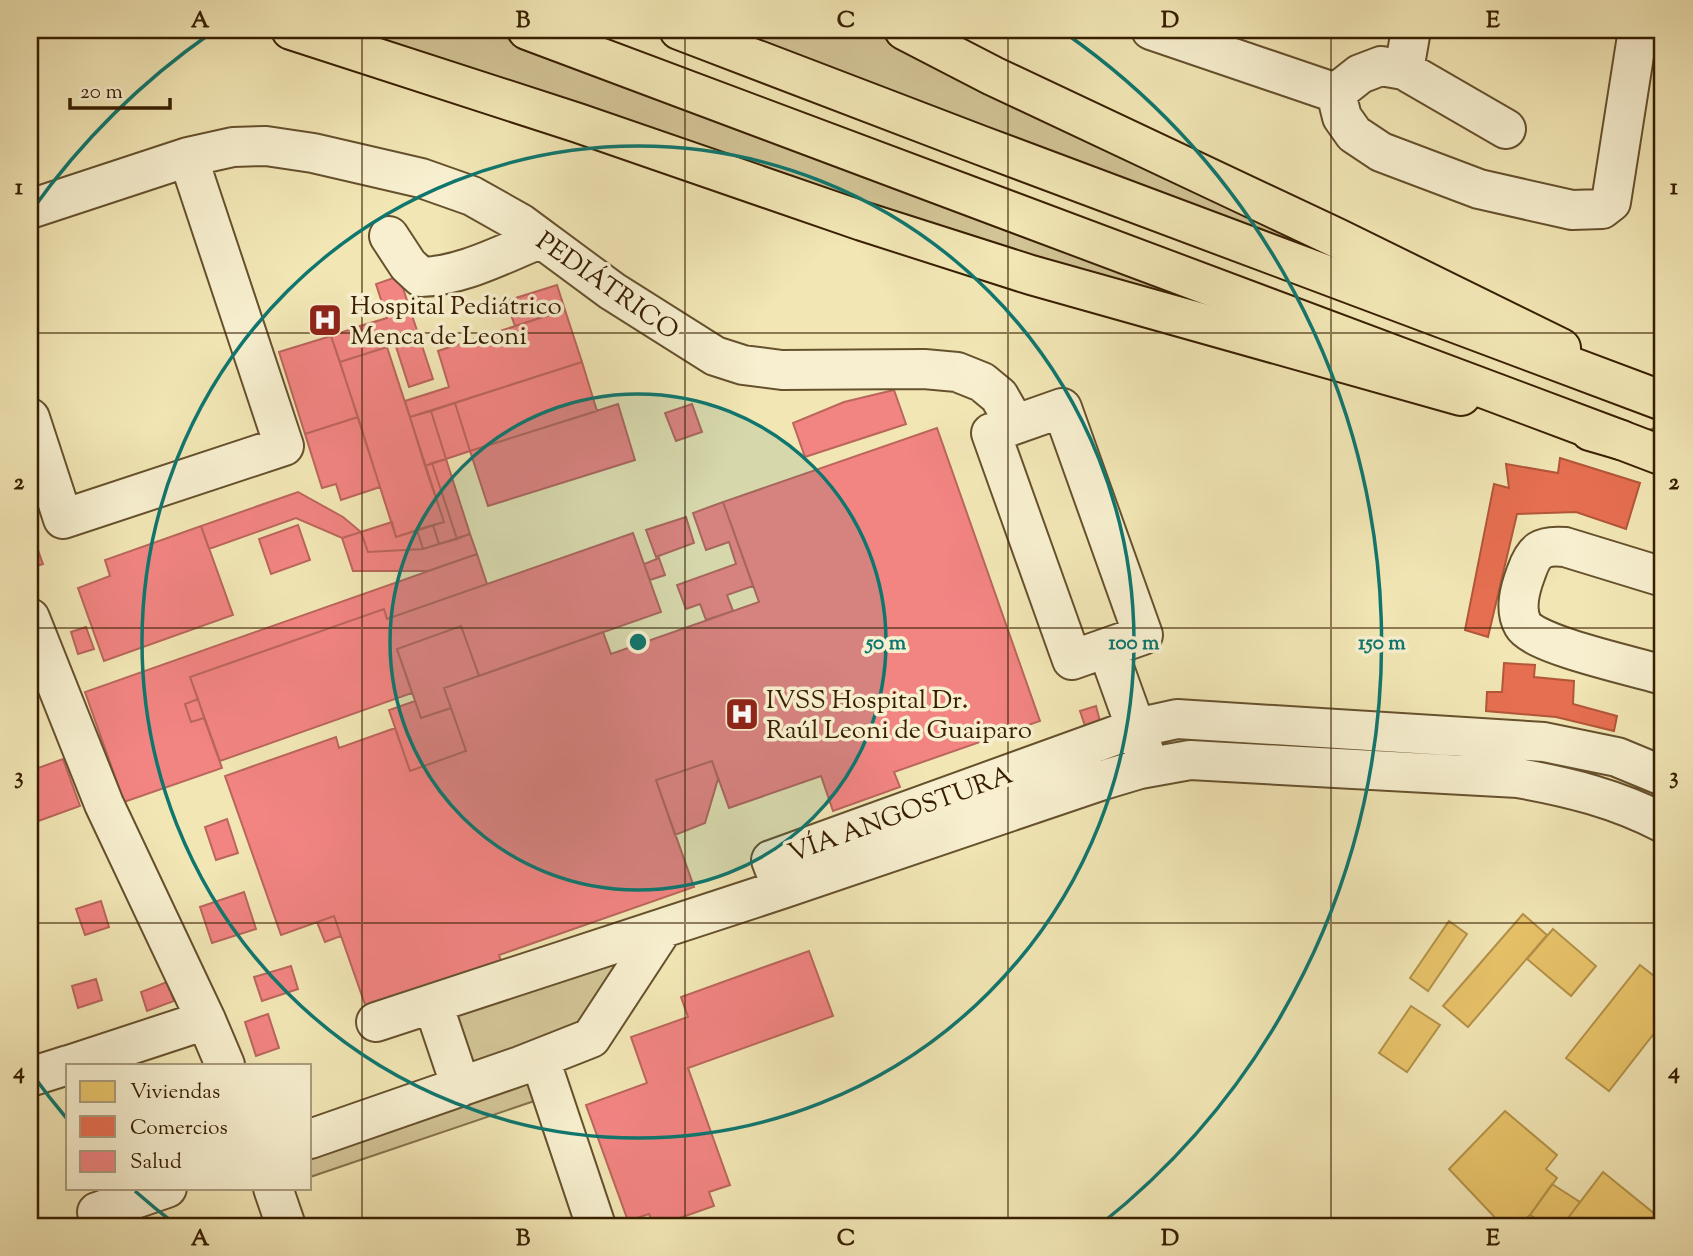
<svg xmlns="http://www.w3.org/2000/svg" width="1693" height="1256" font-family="'Sorts Mill Goudy',serif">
<rect width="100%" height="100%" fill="#f2e6b5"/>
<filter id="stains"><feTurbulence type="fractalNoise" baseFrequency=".00286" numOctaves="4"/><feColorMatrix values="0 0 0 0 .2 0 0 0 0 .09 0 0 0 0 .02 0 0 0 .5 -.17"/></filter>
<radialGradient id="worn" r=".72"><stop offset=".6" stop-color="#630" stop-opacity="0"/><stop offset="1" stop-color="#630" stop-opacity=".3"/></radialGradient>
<path fill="#d2c496" stroke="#85724b" stroke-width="2" d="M291 30H527L1621 440 1663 425V456Z
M679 30H904L1663 398Z
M663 928 591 1038 540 1059 552 1095 310 1177V1139L460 1087 433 1004Z"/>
<path fill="#e9c46a" stroke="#b4924a" stroke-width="2" d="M1523 914 1547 935 1468 1027 1443 1006Z
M1449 921 1467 934 1428 991 1410 978Z
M1553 929 1596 966 1571 996 1527 959Z
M1640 965 1663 983V1022L1609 1091 1566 1058Z
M1411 1006 1440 1025 1407 1072 1379 1053Z
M1505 1111 1557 1155 1546 1169 1557 1178 1530 1215 1517 1226H1503L1449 1169Z
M1603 1172 1661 1219 1655 1226H1562Z
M1552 1184 1580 1202 1562 1226H1547L1530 1215Z"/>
<path fill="#e76f51" stroke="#b25739" stroke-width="2" d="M1560 458 1640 483 1626 529 1576 512 1517 514 1488 637 1465 630 1494 484 1509 488 1506 464 1558 473Z
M1504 663 1535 665 1534 677 1574 681 1573 704 1617 716 1614 731 1556 717 1486 711 1487 692H1502Z"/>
<path fill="#f28482" stroke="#ba665b" stroke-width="2" d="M399 276 433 379 409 387 391 331 364 339 360 326 387 318 376 284Z
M557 285 565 310 515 326 506 301Z
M565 310 582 362 410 417 405 401 449 387 438 351Z
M360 326 364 339 383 333 387 347 340 362 331 336Z
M331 336 358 417 305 434 279 352Z
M387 347 444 522 396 537 340 362Z
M582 362 597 411 470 451 455 403Z
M894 390 906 424 805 457 793 423 844 402Z
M455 403 470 451 446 459 431 411Z
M618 404 635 460 488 506 470 451Z
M692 404 702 432 676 441 665 413Z
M431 411 446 459 425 466 410 417Z
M358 417 380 487 341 500 336 484 322 488 305 434Z
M937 428 1040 721 894 772 900 787 833 811 821 776 729 808 712 761 656 780 694 887 499 955 503 966 368 1013 334 916 281 935 225 776 336 737 339 748 395 728 410 771 466 751 444 688 603 632 611 654 759 602 723 502Z
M446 459 470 534 457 539 432 463Z
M432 463 457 539 439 544 433 525 444 522 425 466Z
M298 492 343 517 361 532 342 538 296 518 209 549 201 526Z
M723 502 753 586 727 595 733 611 706 620 700 604 686 609 677 585 736 564 729 542 706 550 693 513Z
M686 517 694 543 656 557 646 530Z
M392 522 396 537 417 530 423 549 368 552 361 532Z
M298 525 310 560 271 574 259 539Z
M433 525 439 544 423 549 417 530Z
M201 526 233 615 104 661 78 588 110 576 105 560Z
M361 532 368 552 423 549 470 534 477 554 428 571H353L342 538Z
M633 533 661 612 479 676 461 626 397 649 412 693 220 761 190 677 384 609 387 619Z
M34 539 43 564 30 568V540Z
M477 554 487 584 387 619 384 609 190 677 198 699 185 704 191 722 204 718 222 768 124 802 85 692Z
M659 558 665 575 650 580 644 564Z
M461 626 479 676 444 688 451 708 421 718 397 649Z
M86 627 94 649 78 654 71 632Z
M198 699 204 718 191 722 185 704Z
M415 701 421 718 451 708 466 751 410 771 389 710Z
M1096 706 1101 725 1086 729 1080 711Z
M63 759 80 806 30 824V771Z
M712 761 718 779 705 823 675 835 656 780Z
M227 819 238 853 216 860 205 827Z
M244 892 256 929 212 943 200 907Z
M101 901 109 927 85 935 76 909Z
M334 916 341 936 325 942 317 922Z
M809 951 833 1016 688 1068 730 1185 709 1192 714 1206 657 1226H654L649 1214 628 1221 586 1105 647 1083 631 1037 688 1017 681 997Z
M291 966 298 989 262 1001 254 977Z
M96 979 102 1000 78 1008 72 986Z
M167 982 174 1001 147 1011 141 992Z
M268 1014 279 1048 256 1056 245 1022Z"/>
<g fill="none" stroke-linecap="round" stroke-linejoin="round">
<g stroke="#66512d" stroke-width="42">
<path id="minor" d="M1151 30 1336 93
M1404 70 1411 30
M1336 93 1342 117 1354 134 1381 152 1479 189 1572 210 1602 209 1611 202 1638 30
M1336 93 1360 74 1381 66 1404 70 1506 129
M30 209 188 157 233 147 266 146 313 153 421 178 472 196 520 223 612 291 715 356 743 365 782 370 924 369 957 372 982 382 999 396 1015 424
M389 236 408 265 421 277C463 276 502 254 540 239
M1062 408 1143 635 1072 660 991 433Z
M30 418 63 519 284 446 188 157
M1663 577 1565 547C1541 545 1534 550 1526 573 1520 589 1514 609 1523 625 1534 645 1637 667 1663 675
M30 618 104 804 206 1020 225 1065
M1107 648 1144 751
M782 889 771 860 1136 728 1177 719 1544 742 1617 757 1663 776
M433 1004 461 1087
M376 1022 782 889 1100 781 1140 769 1190 760 1518 778C1569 787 1617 799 1663 823
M540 1059 596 1226
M69 1065 206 1020
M30 1077 68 1065
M310 1139 520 1066 591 1038 663 928
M273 1188 286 1226
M102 1226 97 1212 167 1188"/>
</g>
<g stroke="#381f00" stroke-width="42">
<path id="major" d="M291 30 578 123 862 221 1031 275 1461 396
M904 30 993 76 1337 238 1561 348
M1590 431 1621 440 1663 456"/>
</g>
<g stroke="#381f00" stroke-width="42">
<path id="highway" d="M527 30 1621 440
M679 30 980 145 1663 401"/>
</g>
<use href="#minor" stroke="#f7efcf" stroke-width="38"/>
<use href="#major" stroke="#f2e6b5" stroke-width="38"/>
<use href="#highway" stroke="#f2e6b5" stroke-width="38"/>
</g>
<path fill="none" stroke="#381f00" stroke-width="2" stroke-opacity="0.55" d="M362 30V1226M685 30V1226M1008 30V1226M1331 30V1226M30 333H1663M30 628H1663M30 923H1663"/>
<circle cx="638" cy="642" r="248" fill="#0f766e" fill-opacity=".12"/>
<g fill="none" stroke="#0f766e" stroke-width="3.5">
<circle cx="638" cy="642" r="248"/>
<circle cx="638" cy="642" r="496"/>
<path d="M175 1224A744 744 0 0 1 135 1191M68 1120A744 744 0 0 1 32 1074M32 210A744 744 0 0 1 211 33M1065 33A744 744 0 0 1 1101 1224"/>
</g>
<defs>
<g id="hospital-square" transform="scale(1.75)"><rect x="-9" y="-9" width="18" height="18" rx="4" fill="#8f2418" stroke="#f7efcf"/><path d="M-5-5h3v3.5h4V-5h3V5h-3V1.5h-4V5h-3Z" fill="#fff"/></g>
</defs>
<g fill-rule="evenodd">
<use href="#hospital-square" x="325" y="320"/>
<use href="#hospital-square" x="742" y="714"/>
</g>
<g text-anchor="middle" stroke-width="7" stroke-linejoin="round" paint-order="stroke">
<g font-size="26" fill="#381f00" stroke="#f7efcf">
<text transform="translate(608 285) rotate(35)" y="9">PEDIÁTRICO</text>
<text transform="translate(900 813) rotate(-20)" y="9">VÍA ANGOSTURA</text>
</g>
<g font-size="26" fill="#381f00" stroke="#f7efcf" text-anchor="start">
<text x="350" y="314">Hospital Pediátrico<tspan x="350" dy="30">Menca de Leoni</tspan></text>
<text x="766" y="708">IVSS Hospital Dr.<tspan x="766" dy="30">Raúl Leoni de Guaiparo</tspan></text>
</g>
</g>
<circle cx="638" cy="642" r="10" fill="#0f766e" stroke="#f7efcf" stroke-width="3.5"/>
<g font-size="21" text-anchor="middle" font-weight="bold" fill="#0f766e" stroke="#f7efcf" stroke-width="7" stroke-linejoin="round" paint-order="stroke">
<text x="886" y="649">50 m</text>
<text x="1134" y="649">100 m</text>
<text x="1382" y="649">150 m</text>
</g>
<rect width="1693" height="1256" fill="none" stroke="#f2e6b5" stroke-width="77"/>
<rect x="66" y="1064" width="245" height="126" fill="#f7efcf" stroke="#ab9c7c" stroke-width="2"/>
<rect x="80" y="1081" width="35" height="21" fill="#e9c46a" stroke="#ab9c7c" stroke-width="2"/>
<text x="130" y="1098" font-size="21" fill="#381f00">Viviendas</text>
<rect x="80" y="1116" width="35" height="21" fill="#e76f51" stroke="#ab9c7c" stroke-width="2"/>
<text x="130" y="1134" font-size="21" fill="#381f00">Comercios</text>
<rect x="80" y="1151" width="35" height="21" fill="#f28482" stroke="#ab9c7c" stroke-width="2"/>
<text x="130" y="1168" font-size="21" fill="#381f00">Salud</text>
<path d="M70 98v10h100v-10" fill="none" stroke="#381f00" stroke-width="3.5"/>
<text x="80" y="98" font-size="21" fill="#381f00" stroke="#f7efcf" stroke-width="5" paint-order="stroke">20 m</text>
<rect x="38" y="38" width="1616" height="1180" fill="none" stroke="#381f00" stroke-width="2.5"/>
<g font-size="23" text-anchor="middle" font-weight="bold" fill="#381f00">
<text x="200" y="27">A</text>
<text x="523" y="27">B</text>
<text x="846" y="27">C</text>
<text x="1170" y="27">D</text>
<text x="1493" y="27">E</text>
<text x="19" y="194">1</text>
<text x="1674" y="194">1</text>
<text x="19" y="489">2</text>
<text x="1674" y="489">2</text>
<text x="19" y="783">3</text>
<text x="1674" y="783">3</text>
<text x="19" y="1078">4</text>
<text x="1674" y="1078">4</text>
<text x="200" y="1245">A</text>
<text x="523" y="1245">B</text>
<text x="846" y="1245">C</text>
<text x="1170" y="1245">D</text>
<text x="1493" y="1245">E</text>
</g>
<rect width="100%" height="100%" filter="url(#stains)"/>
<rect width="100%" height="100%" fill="url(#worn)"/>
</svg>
